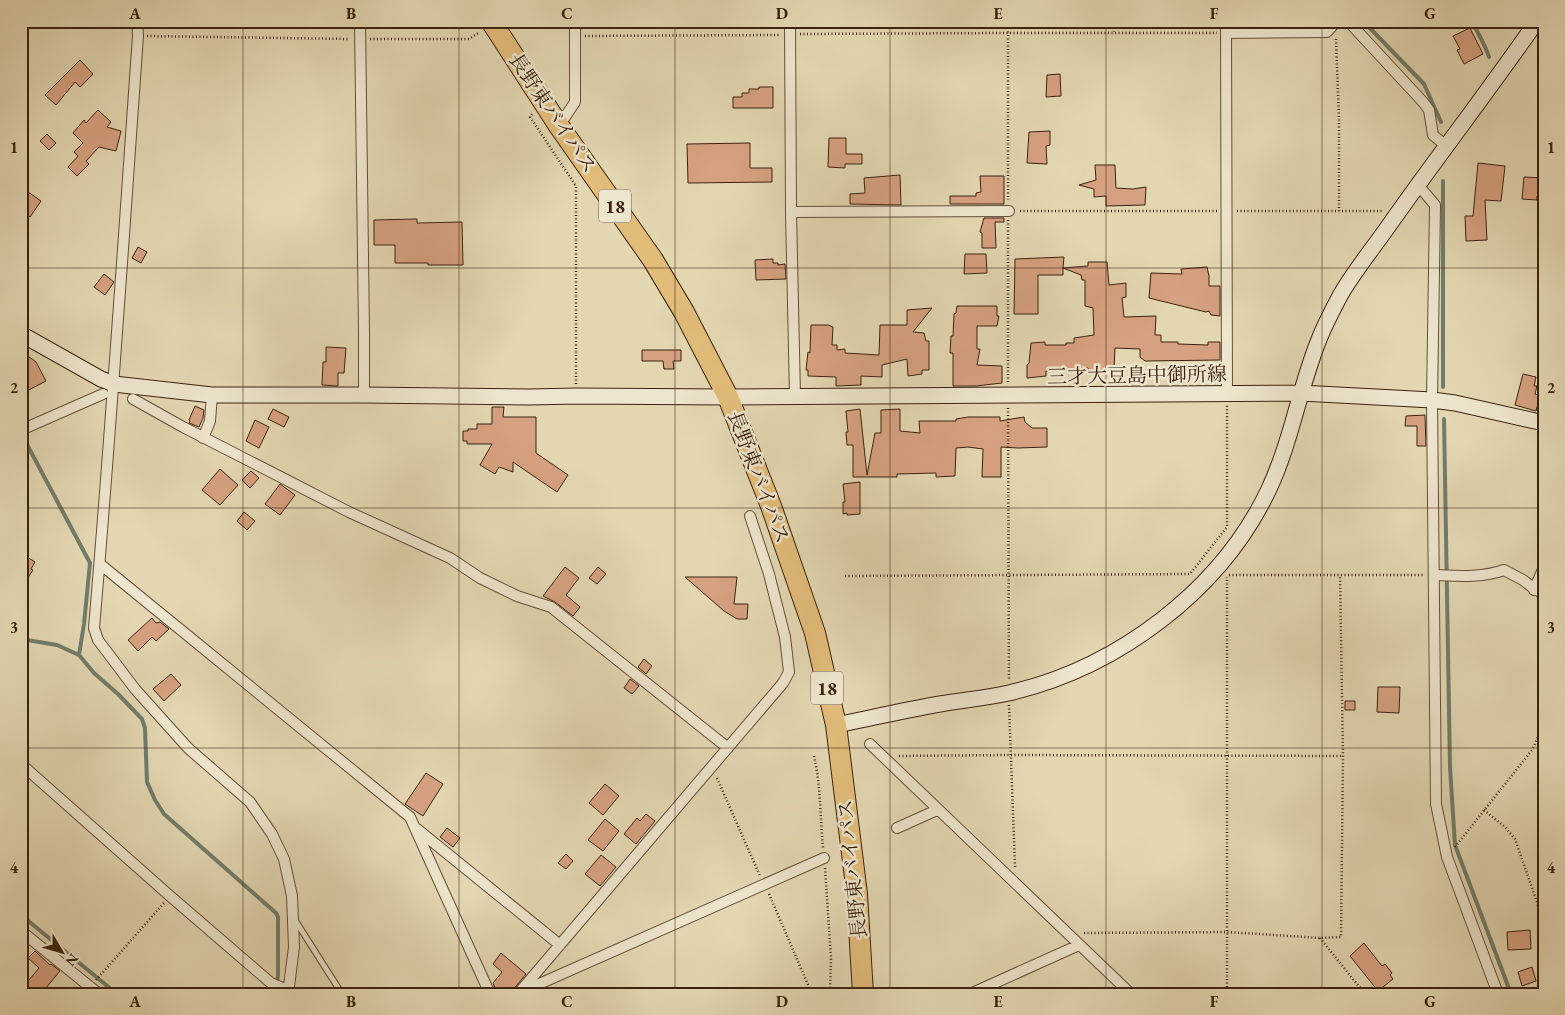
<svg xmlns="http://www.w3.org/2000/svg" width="1565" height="1015" font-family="'EB Garamond','Noto Serif JP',serif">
<rect width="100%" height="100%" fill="#e3d7b2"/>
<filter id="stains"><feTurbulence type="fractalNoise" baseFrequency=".004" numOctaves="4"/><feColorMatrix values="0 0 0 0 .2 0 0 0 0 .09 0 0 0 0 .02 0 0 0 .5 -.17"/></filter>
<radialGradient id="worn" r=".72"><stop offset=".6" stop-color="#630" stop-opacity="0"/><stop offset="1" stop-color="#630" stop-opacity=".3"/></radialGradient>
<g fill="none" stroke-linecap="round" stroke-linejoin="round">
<path stroke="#717d6c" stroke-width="4" d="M1363 21 1424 84 1441 122
M1472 21C1478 34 1485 44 1489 57
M1443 181V387
M1444 419 1450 767 1455 845 1511 994
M22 435 90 563 84 624 79 655 94 673 118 694 142 719 145 728 147 782 155 800 164 814 276 913 278 917V976L274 994
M21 639 57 645 79 655
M21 915 117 994"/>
</g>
<path fill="#d6a180" stroke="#3b220f" d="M1470 28 1483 54 1464 64 1457 50 1460 49 1453 36Z
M80 60 93 74 80 87 75 82 56 105 45 95Z
M1060 74 1061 96 1046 97 1047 75Z
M759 87H773V108H733V97H742V93H749V89H759Z
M98 110 111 122 107 127 121 131 116 151 99 147 86 161 89 164 77 176 68 167 78 156 74 152 83 143 73 133 84 120 86 123Z
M1050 131V145L1046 146 1047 164 1027 163 1029 132Z
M47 134 56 143 49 150 40 141Z
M829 138H846V154H862V164H845V168L828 167Z
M750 143V168H772V182L688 183 687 144Z
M1478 163 1505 166 1501 201 1485 200 1487 240 1466 241 1465 216H1473Z
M1095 165H1115L1116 188 1133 189 1146 187 1145 205 1106 206V196L1094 197V189L1079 185 1096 180Z
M900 175 901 205 850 204V194L865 193 864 178Z
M980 176H1004V204H950V196H976V193L981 192Z
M1524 177 1543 178 1541 197 1537 196V200L1522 199Z
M21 187 41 201 30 217 21 210Z
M984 218H1004V222H995L996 248H982V233L980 232Z
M417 219V223L462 222 463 265H428V263H395V245H374V220Z
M138 247 147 252 141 263 132 258Z
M965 254H986L987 273 964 274Z
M1064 257 1063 268 1088 266V262H1107L1109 285 1126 283V297L1122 298 1124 317 1156 316 1155 335H1161V342H1178V344L1208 345V342H1220V360L1145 361 1140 357V349L1115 348 1114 370 1089 372 1088 368 1063 369V371H1046V376L1027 378V365L1029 363 1031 343 1045 342V345H1066V343H1074V338L1094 335 1093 308 1085 306V280H1082L1081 275 1063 268V275H1038V314H1014L1015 259Z
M773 259V263H778V265L785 264 786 279 756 280 755 260Z
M1207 267 1209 276V286H1220V316L1211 315 1209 311 1206 312 1149 298 1151 273 1182 274 1181 269Z
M104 274 114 282 105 295 94 287Z
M957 306H997V316H999L997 326H977V349H980L977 365 1002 366V383L976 386H953V353H950L951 336H953L954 314 956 313Z
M932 308 913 332 924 333 926 341H929V370H922V374L908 376 907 359 882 365V377L861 376V385L836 386V377L808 376V370H806L808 352 810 353 811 325H828L833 327 832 345H837V350L845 349V353L879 355 880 325H907V310Z
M326 347 346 348 344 373H338V386L322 385 323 362H326Z
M642 350H681V361H673L674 369H664L663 361H642Z
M21 351 36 362 46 381 21 394Z
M1523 374 1536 377 1534 386H1537L1535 394 1540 396 1536 411 1515 405Z
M195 406 204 410 203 418 199 427 189 423 190 421 189 420Z
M492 407H504L503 417H536V453L568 475 557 492 513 462V472L499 467 495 474 480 465 492 444H467V441H463V431H468V429H477V424H492Z
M273 409 289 417 284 427 268 419Z
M860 409 867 475 875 433H881V410L900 409V431L920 433 919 421H956V419L968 417H1000V421L1024 417 1025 422 1032 428H1047V447L1018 448 1001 447V477H982L983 449 968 447 956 448 955 476 936 477V473L897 474V477H853V445H847L846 432H848L846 411Z
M1425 415 1426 446H1417V426H1405L1406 416Z
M255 420 269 427 259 448 246 441Z
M220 469 238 485 220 505 202 490Z
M251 471 259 478 250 488 242 480Z
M860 482V514L847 515V513L843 514V502H845L843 484Z
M280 484 295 495 280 515 265 504Z
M244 512 255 521 247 530 237 521Z
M21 553 35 562 31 569 33 570 21 588Z
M565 567 579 578 566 595 580 607 573 616 555 602 543 596Z
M598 567 606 574 597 584 589 578Z
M685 577H737L734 604H748L747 619H737L724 611Z
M152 618 156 623 160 622 169 629 156 641 152 637 138 651 128 640Z
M644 659 652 666 646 674 638 667Z
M171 674 181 685 164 701 153 689Z
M630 679 639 686 632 694 624 688Z
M1378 687H1400L1399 713 1377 712Z
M1345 701H1355V710H1345Z
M426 773 443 784 423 816 405 804Z
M605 784 619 796 603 815 589 803Z
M646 814 655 821 636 844 624 834 637 818 640 821Z
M605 819 619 831 603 851 588 840Z
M447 828 460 838 453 847 440 837Z
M566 854 573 861 566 869 558 863Z
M601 855 616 867 600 886 585 874Z
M1530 930 1531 949 1508 950 1507 932Z
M1364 943 1382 966 1385 964 1392 973 1390 975 1393 979 1378 991 1350 956Z
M35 951 50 965 51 964 60 971 41 994H31L23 987 39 968 28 958Z
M501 953 526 974 513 990 511 994H497L493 983 502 972 493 964Z
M1532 967 1536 981 1522 986 1518 972Z"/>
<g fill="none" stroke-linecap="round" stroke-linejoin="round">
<g stroke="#654f38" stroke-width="7">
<path id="lane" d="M1534 589 1544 600
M1542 918 1544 926
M295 920 342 994"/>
</g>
<g stroke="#654f38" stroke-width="12">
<path id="street" d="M137 21 138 36C124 233 111 431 94 628L98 640 135 689 188 748 250 802 272 834 284 859 292 896 294 947 288 994
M360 21 364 333V395
M790 21 791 212 795 396
M1226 21 1227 394
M1348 21 1423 102 1429 110 1433 135 1446 146
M1226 33 1327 32 1337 21
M559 126 575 102V21
M1418 185 1435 205 1432 400 1436 804 1447 857 1498 994
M791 212 1009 211
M133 399 183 427 349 512 450 558 480 578 517 596 551 607 728 748
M21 430 103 394
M203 438 210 421 212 395
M100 564 410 817 490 994
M1435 575C1458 576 1482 578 1504 570L1523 580 1532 587
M1534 590 1544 567
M870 744 1131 994
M21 764 170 896 271 983 283 988H289
M897 828 937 810
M417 829 560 945
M21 931 99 994
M521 992 824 858
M518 994 783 683 789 672 785 637 769 574 750 516
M970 994 1079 945"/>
</g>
<g stroke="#3b220f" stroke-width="17">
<path id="secondary" d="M21 334 101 379 114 384 212 395H364L530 397 576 396 728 397 1301 393 1432 400 1455 403 1544 423
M836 725C871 718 905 710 940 704 963 700 986 698 1009 693 1117 668 1221 591 1269 489 1291 442 1299 390 1318 342 1324 326 1333 309 1341 294 1355 270 1374 247 1390 224 1438 156 1489 90 1537 21"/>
</g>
<g stroke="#3b220f" stroke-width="22">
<path id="highway" d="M491 21 559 126 653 260 684 312 728 397 771 506 815 633 836 725 857 894 863 994"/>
</g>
<path stroke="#3b220f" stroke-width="2.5" stroke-dasharray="1 2.5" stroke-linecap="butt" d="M1008 21V200
M1114 21V32
M800 34 1008 33H1217
M147 36 349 39
M585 36 779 35
M370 39H469L480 32
M1336 39 1339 119V211
M532 114 530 117 576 186V384
M1020 211H1217
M1237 211H1382
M1008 382V220
M1008 408 1009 680
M1229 575H1424
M845 576 1190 574 1227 527V405
M1009 705 1015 867
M814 756C821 786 820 817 823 848
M899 756 1010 755 1343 756
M717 778 760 876
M1484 810 1505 827 1515 839 1540 911
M1455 847 1532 750 1538 737 1544 715
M825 868 831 958 830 994
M769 894 812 994
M1084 933 1228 932 1320 938 1341 937 1343 756 1340 576
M1320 938 1365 994
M96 980 164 903
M1227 994V577"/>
<use href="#lane" stroke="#ede5cd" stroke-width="5"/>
<use href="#street" stroke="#ede5cd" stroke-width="10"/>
<use href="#secondary" stroke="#ede5cd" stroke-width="15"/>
<use href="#highway" stroke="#e2bc79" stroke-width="20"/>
</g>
<path fill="none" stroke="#3b220f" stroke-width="1" stroke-opacity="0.55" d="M243 21V994M459 21V994M675 21V994M890 21V994M1106 21V994M1322 21V994M21 268H1544M21 508H1544M21 748H1544"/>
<g text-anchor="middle" stroke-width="5" stroke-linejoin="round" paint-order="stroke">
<g fill="#ede5cd" stroke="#705c48" stroke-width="1">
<rect x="599" y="189.5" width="32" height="33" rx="4"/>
<rect x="811" y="671.5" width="32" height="33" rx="4"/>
</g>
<g font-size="19" font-weight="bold" fill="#3b220f">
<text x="615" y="213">18</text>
<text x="827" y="695">18</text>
</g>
<g font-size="20" fill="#3b220f" stroke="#ede5cd">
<text transform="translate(553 113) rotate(56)" y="7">長野東バイパス</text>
<text transform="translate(1137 375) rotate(-1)" y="7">三才大豆島中御所線</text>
<text transform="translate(759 477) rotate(69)" y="7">長野東バイパス</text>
<text transform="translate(852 869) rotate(-96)" y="7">長野東バイパス</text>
</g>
</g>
<rect width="1565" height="1015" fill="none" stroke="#e3d7b2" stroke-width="55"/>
<g transform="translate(62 952) rotate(128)" stroke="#ede5cd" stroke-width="4" paint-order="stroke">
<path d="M0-4L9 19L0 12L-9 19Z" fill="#3b220f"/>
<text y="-8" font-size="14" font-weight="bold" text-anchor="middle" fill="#3b220f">N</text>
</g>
<rect x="28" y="28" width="1510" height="960" fill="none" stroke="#3b220f" stroke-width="2"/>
<g font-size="16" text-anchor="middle" font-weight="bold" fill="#3b220f">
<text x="135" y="19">A</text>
<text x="351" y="19">B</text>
<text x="567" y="19">C</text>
<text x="782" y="19">D</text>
<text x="998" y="19">E</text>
<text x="1214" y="19">F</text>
<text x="1430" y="19">G</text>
<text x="14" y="153">1</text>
<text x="1551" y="153">1</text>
<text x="14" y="393">2</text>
<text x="1551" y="393">2</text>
<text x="14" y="633">3</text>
<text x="1551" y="633">3</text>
<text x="14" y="873">4</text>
<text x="1551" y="873">4</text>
<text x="135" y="1007">A</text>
<text x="351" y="1007">B</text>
<text x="567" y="1007">C</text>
<text x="782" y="1007">D</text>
<text x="998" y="1007">E</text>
<text x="1214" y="1007">F</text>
<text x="1430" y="1007">G</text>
</g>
<rect width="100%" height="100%" filter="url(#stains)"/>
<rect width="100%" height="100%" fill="url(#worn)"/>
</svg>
